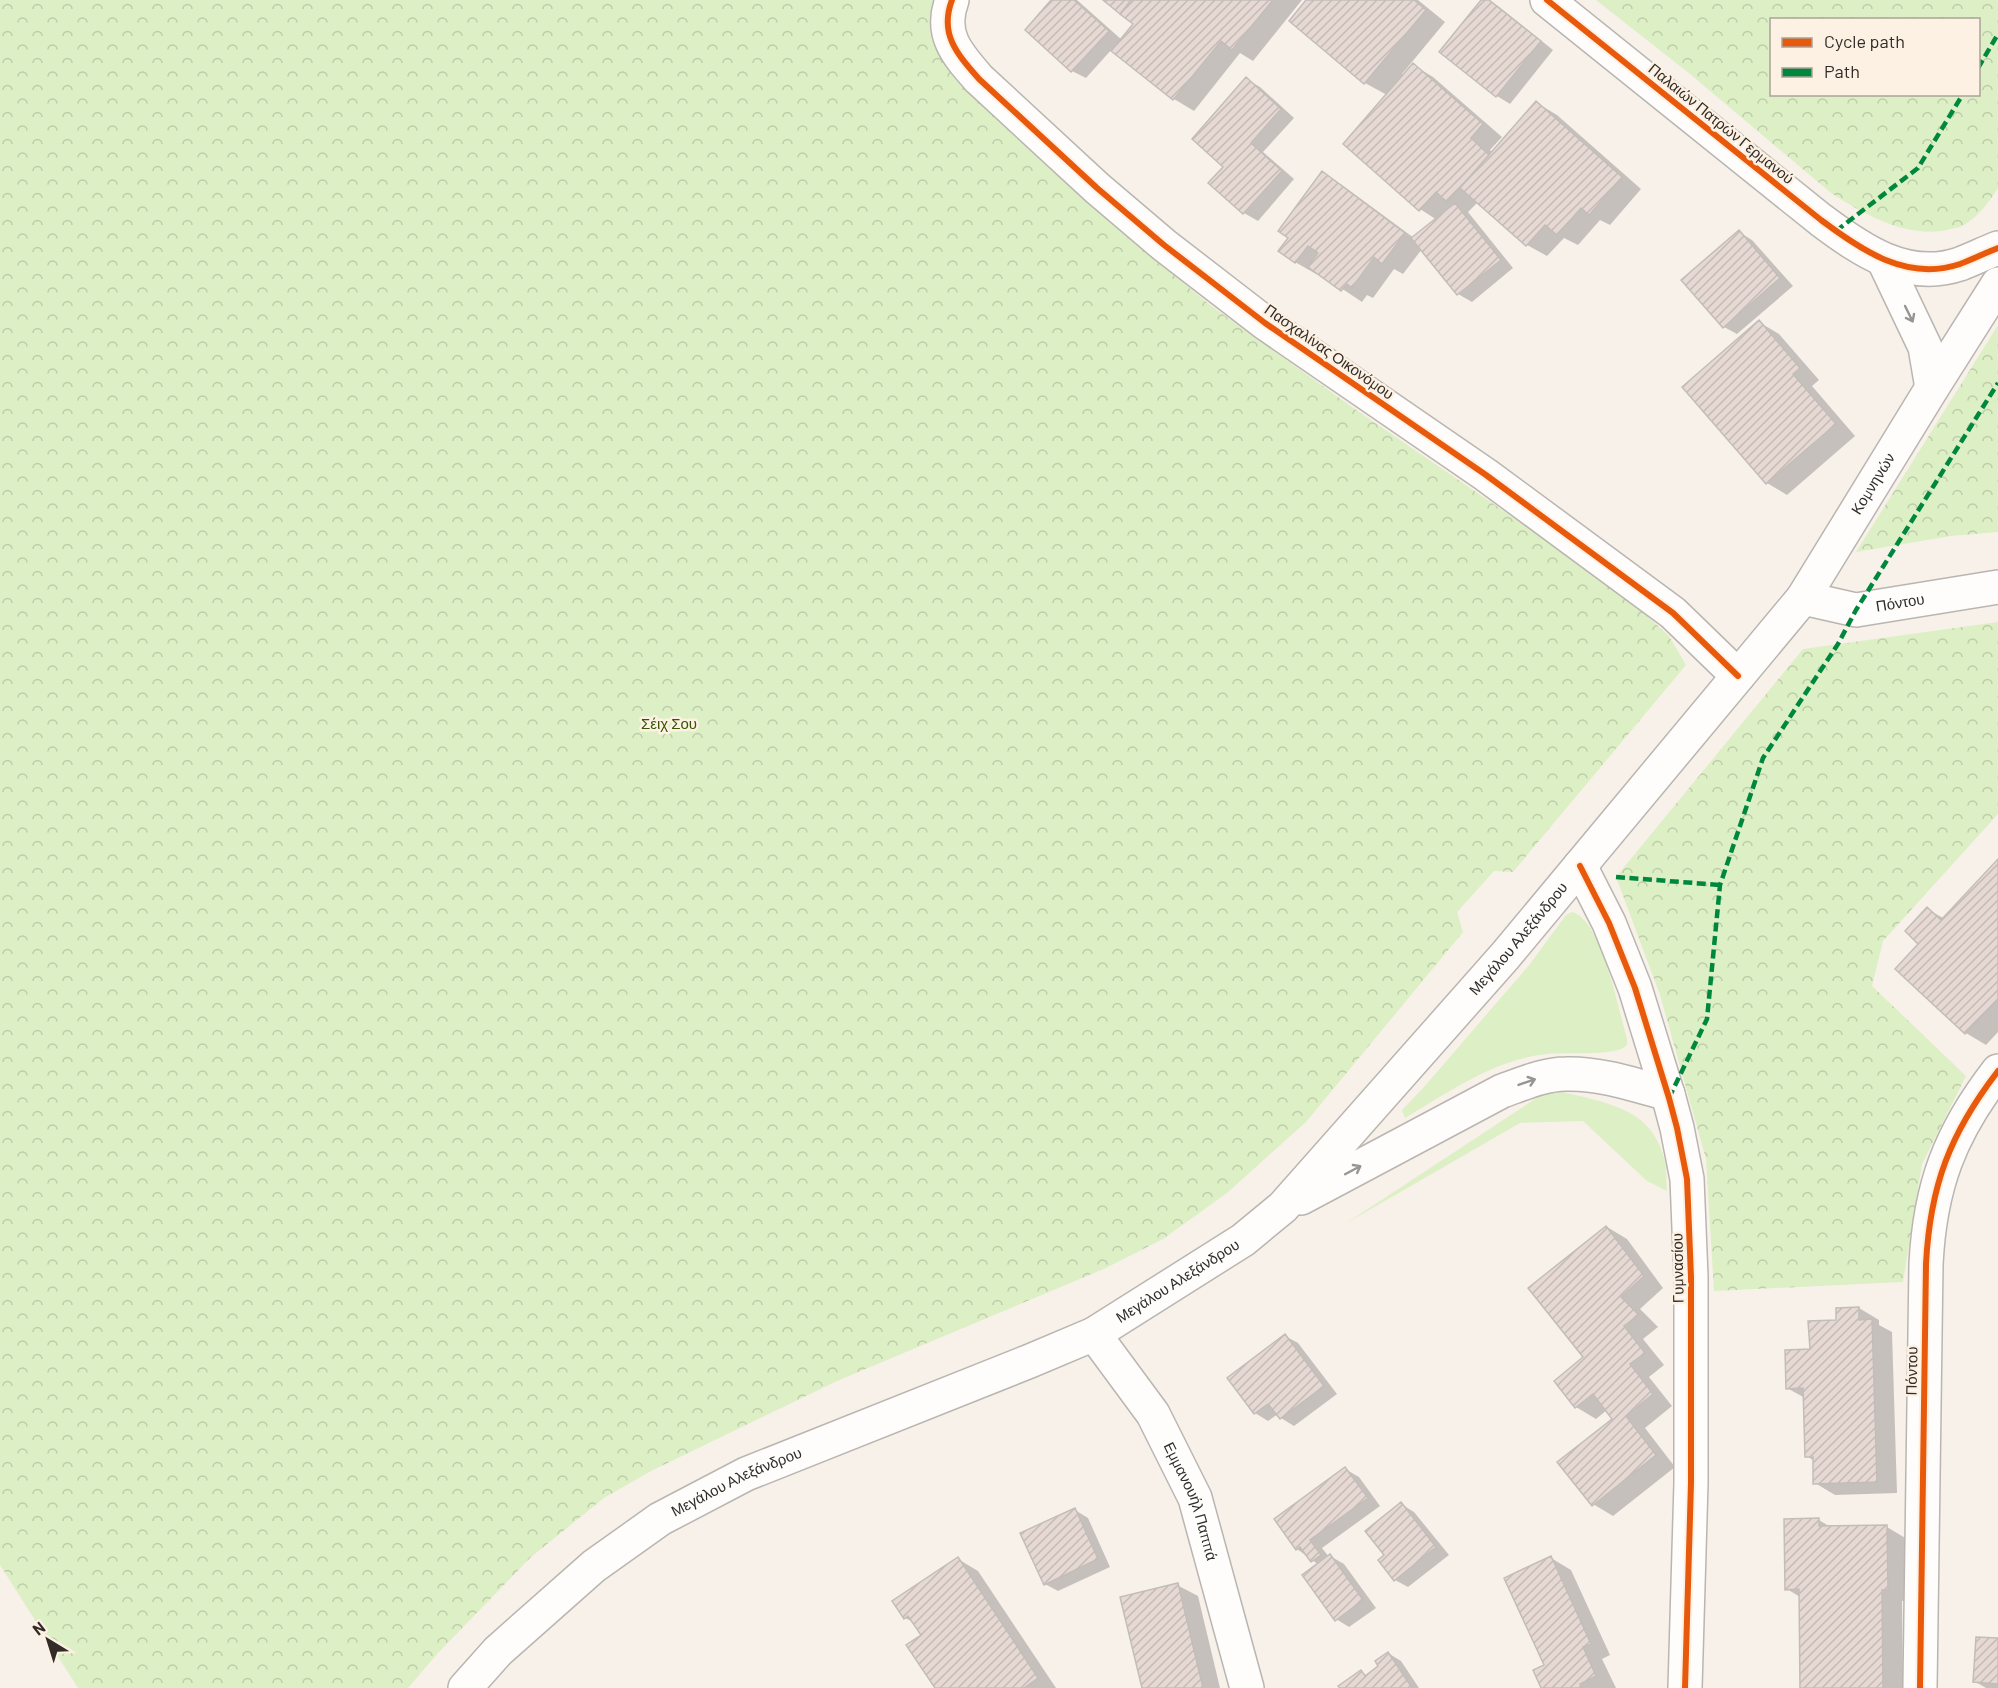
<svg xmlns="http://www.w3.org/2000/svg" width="1998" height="1688" font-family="Barlow,sans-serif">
<defs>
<pattern id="forest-crowns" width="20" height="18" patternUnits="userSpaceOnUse" patternTransform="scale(1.5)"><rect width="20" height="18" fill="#ddefc5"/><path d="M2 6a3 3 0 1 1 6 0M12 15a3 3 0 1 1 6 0" fill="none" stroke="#becda9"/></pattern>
<pattern id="building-hatch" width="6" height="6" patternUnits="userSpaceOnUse" patternTransform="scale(1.5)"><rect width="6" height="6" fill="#e6d9d3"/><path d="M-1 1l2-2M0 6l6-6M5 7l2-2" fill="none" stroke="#c6bab5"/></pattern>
</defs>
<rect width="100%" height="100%" fill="#f7f1ea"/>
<path fill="#ddefc5" d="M1572 912C1601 919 1618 1007 1626 1035 1627 1040 1629 1044 1625 1047 1613 1056 1563 1052 1547 1054 1495 1059 1449 1092 1405 1118L1402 1110 1424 1087 1530 964 1566 915Z
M1556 1090C1601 1103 1651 1105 1664 1158 1667 1168 1666 1180 1667 1191L1647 1181 1583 1121 1520 1123 1345 1224 1535 1099Z"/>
<path fill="url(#forest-crowns)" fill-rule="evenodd" d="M0 0H933L930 29 934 46 962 84 1090 205 1210 305 1352 407 1546 540 1628 599 1669 636 1686 665 1513 872 1494 871 1457 912 1463 932 1306 1122 1227 1193 1163 1239 1106 1268 837 1381 651 1471 604 1498 531 1557 437 1654 408 1688H78L0 1565Z
M1596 0H1998V188C1989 202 1979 216 1964 225 1961 227 1955 228 1951 229 1909 240 1865 215 1831 193L1690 74ZM1772 20H1978V94H1772Z
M1998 325V532L1951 536 1856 552Z
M1998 622V814L1883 941 1872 986 1966 1076 1922 1164 1903 1282 1714 1291 1706 1159 1660 995 1616 877 1803 649Z"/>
<path fill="#0003" d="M1053 0H1077L1122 40 1135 23 1106 0H1302L1253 61 1240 53 1194 111 1174 99 1112 49 1086 78 1072 71 1027 30Z
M1305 0H1418L1445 22 1402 74 1404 76 1413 65 1433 77 1502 137 1490 150 1493 153 1537 103 1557 115 1641 189 1610 225 1600 220 1578 245 1564 238 1547 256 1527 245 1478 202 1468 212 1513 268 1472 302 1458 294 1422 249 1403 274 1394 269 1373 298 1367 295 1362 302 1317 272 1316 274 1295 262 1290 238 1322 173 1342 185 1414 238 1437 220 1420 209 1387 95 1365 83Z
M1483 0H1488L1498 6 1553 50 1510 104 1497 96 1441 52Z
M1246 79 1260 87 1294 118 1263 152 1294 179 1258 221 1244 213 1210 183 1225 167Z
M1739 232 1752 240 1793 286 1737 334 1724 327Z
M1759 322 1779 334 1819 380 1812 386 1855 436 1787 495 1767 483 1684 387Z
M1998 861V1032L1986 1045 1966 1033 1897 969 1920 944 1927 909 1945 919Z
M1607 1227 1627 1239 1663 1288 1640 1309 1658 1327 1643 1339 1664 1365 1649 1377 1672 1406 1645 1428 1675 1467 1613 1516 1593 1504 1614 1419 1607 1410 1596 1419 1576 1407Z
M1859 1308 1879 1320V1325L1892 1332 1897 1493 1835 1495 1815 1483 1814 1461 1807 1456 1805 1398 1787 1388 1811 1351 1838 1322Z
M1285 1336 1298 1343 1337 1394 1294 1426 1281 1418 1278 1414 1268 1421 1255 1413Z
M1345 1469 1359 1477 1380 1506 1322 1548 1329 1557 1330 1556 1344 1564 1376 1608 1349 1627 1336 1619 1319 1565 1297 1549Z
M1401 1504 1414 1512 1449 1555 1408 1587 1395 1580Z
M1075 1510 1088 1518 1110 1567 1058 1591 1045 1584Z
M1819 1520 1832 1528 1887 1527 1907 1539 1908 1600 1902 1601 1903 1688H1802L1800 1597 1787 1589Z
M1551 1558 1571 1570 1610 1655 1602 1659 1616 1688H1543L1546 1666Z
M958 1559 978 1571 1056 1688H937L923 1635 915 1623 905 1618Z
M1177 1585 1198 1596 1220 1688H1143Z
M1998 1639V1688H1986L1974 1681Z
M1388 1653 1401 1661 1419 1688H1341L1361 1672 1368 1676 1381 1666Z"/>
<path fill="url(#building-hatch)" stroke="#c3bdba" stroke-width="1.5" d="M1051 0H1074L1109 31 1071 72 1025 30Z
M1103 0H1131L1120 14Z
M1131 0H1273L1232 50 1221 41 1173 100 1111 51 1133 24 1120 14Z
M1306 0H1414L1426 10 1364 84 1289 21Z
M1481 0H1489L1541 41 1496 97 1439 52Z
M1413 63 1483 124 1471 138 1489 155 1447 202 1436 192 1419 211 1343 144Z
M1246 77 1281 109 1251 143 1282 171 1243 214 1208 183 1223 167 1192 139Z
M1536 101 1622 177 1589 215 1581 208 1557 235 1545 225 1526 246 1460 188Z
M1322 171 1405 233 1382 264 1374 257 1352 288 1347 284 1341 291 1308 267 1318 253 1308 246 1295 263 1278 251 1288 238 1278 231Z
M1455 203 1501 260 1457 295 1411 238Z
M1739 230 1780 278 1723 328 1681 280Z
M1759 320 1800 368 1793 374 1836 424 1766 484 1682 387Z
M1998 859V999L1965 1034 1895 969 1918 944 1905 931 1927 907 1941 920Z
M1606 1226 1644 1276 1621 1297 1639 1315 1624 1326 1645 1353 1630 1364 1653 1394 1626 1416 1656 1455 1592 1506 1557 1462 1612 1419 1593 1394 1575 1408 1554 1381 1583 1357 1528 1288Z
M1859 1307V1320L1872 1319 1877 1482 1813 1484V1457H1805L1803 1388 1786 1389 1785 1350 1810 1349 1808 1321 1836 1320V1308Z
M1285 1334 1324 1386 1280 1419 1268 1404 1254 1414 1227 1378Z
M1345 1467 1368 1498 1310 1540 1321 1555 1311 1562 1300 1547 1296 1550 1274 1519Z
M1401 1502 1436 1547 1394 1581 1378 1560 1384 1555 1365 1531Z
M1075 1508 1098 1559 1044 1585 1020 1533Z
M1819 1518V1526L1887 1525 1888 1590H1882L1883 1688H1800L1799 1589 1785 1590 1784 1519Z
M1330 1554 1363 1600 1335 1621 1302 1575Z
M1551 1556 1591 1644 1583 1647 1596 1676 1580 1684 1582 1688H1541L1533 1670 1544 1665 1504 1578Z
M958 1557 1038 1678 1024 1688H935L906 1645 921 1635 908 1616 904 1619 892 1601Z
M1178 1583 1203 1688H1142L1120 1597Z
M1976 1637 1998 1638V1684L1973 1682Z
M1388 1652 1412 1688H1340L1338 1686 1361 1670 1365 1676 1378 1666 1375 1661Z"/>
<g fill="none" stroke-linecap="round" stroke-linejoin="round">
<g stroke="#bab5b0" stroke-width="36">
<g id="minor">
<path d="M952 0C939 34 957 54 979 79L1097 188 1164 245 1265 323 1486 475 1673 613 1738 676"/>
<path d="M1547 0 1821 220C1861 250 1907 282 1960 264 1973 259 1985 253 1998 248"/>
<path d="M1884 261 1925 347 1932 388"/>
<path id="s1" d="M1803 598 1856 610 1998 587"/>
<path id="s2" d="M1094 1334 1153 1414 1195 1498 1247 1688"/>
<path d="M1920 1688 1926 1264C1930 1186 1950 1133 1998 1071"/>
</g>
</g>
<g stroke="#bab5b0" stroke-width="36">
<path id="tertiary" d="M1580 866 1609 923 1635 988 1669 1098 1677 1128 1687 1179 1691 1277V1483L1685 1688"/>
</g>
<g stroke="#bab5b0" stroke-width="36">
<g id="secondary">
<path d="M1301 1198 1502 1091C1522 1084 1544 1074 1566 1074 1601 1073 1635 1085 1668 1094"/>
<path id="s3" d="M465 1688 498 1651 594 1566 660 1519 746 1474 1030 1361 1094 1334 1243 1240 1283 1207 1505 956 1803 598 1932 388 1998 284"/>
</g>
</g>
<use href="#minor" stroke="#fefdfc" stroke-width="33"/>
<use href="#tertiary" stroke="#fefdfc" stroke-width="33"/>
<use href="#secondary" stroke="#fefdfc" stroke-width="33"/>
<path stroke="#00873e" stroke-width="4.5" stroke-dasharray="9 4.5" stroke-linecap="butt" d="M1978 68 1998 34
M1836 231 1918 168 1963 94
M1616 877 1720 885
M1669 1098 1707 1019 1720 885 1763 758 1838 644 1856 610 1998 383"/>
<g stroke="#fdf1e4" stroke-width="10">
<path id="cycleway" d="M952 0C939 34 957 54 979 79L1097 188 1164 245 1265 323 1486 475 1673 613 1738 676
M1547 0 1821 220C1861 250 1907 282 1960 264 1973 259 1985 253 1998 248
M1580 866 1609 923 1635 988 1669 1098 1677 1128 1687 1179 1691 1277V1483L1685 1688
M1920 1688 1926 1264C1930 1186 1950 1133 1998 1071"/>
</g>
<use href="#cycleway" stroke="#e8590c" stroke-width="6"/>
</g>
<defs><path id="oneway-shaft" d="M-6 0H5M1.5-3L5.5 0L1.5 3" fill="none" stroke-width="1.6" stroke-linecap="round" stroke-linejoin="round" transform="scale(1.5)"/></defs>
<g stroke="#989492">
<use href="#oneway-shaft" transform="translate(1909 314) rotate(64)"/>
<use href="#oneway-shaft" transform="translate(1527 1082) rotate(-19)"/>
<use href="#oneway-shaft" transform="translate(1353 1170) rotate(-28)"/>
</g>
<g text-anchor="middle" stroke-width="5" stroke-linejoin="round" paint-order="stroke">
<g font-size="15" fill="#312c27" stroke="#fdf1e4">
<text transform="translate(1721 124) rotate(39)" y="5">Παλαιών Πατρών Γερμανού</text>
<text transform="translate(1329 352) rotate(35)" y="5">Πασχαλίνας Οικονόμου</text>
<text dy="5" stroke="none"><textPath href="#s3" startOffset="1894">Κομνηνών</textPath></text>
<text dy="5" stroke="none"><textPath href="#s1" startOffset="99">Πόντου</textPath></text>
<text dy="5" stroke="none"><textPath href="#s3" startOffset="1316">Μεγάλου Αλεξάνδρου</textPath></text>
<text transform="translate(1678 1268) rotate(-91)" y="5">Γυμνασίου</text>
<text dy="5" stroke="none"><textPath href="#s3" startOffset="830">Μεγάλου Αλεξάνδρου</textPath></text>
<text transform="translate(1912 1371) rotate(-89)" y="5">Πόντου</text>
<text dy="5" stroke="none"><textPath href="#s3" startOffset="344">Μεγάλου Αλεξάνδρου</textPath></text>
<text dy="5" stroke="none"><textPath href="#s2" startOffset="195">Εμμανουήλ Παππά</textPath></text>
</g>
<g font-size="15" fill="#345601" stroke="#fdf1e4">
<text x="669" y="729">Σέιχ Σου</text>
</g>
</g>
<rect x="1770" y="18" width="210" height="78" fill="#fdf1e4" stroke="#aba298" stroke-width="1.5"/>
<rect x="1782" y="38" width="30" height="9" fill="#e8590c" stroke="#aba298" stroke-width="1.5"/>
<text x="1824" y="48" font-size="18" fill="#312c27">Cycle path</text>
<rect x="1782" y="68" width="30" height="9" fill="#00873e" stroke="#aba298" stroke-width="1.5"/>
<text x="1824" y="78" font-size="18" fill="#312c27">Path</text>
<g transform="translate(48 1640) rotate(322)" stroke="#fdf1e4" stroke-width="4.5" paint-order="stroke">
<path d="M0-4.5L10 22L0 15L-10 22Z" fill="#312c27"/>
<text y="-9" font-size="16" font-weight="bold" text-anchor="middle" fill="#312c27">N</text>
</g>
</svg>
